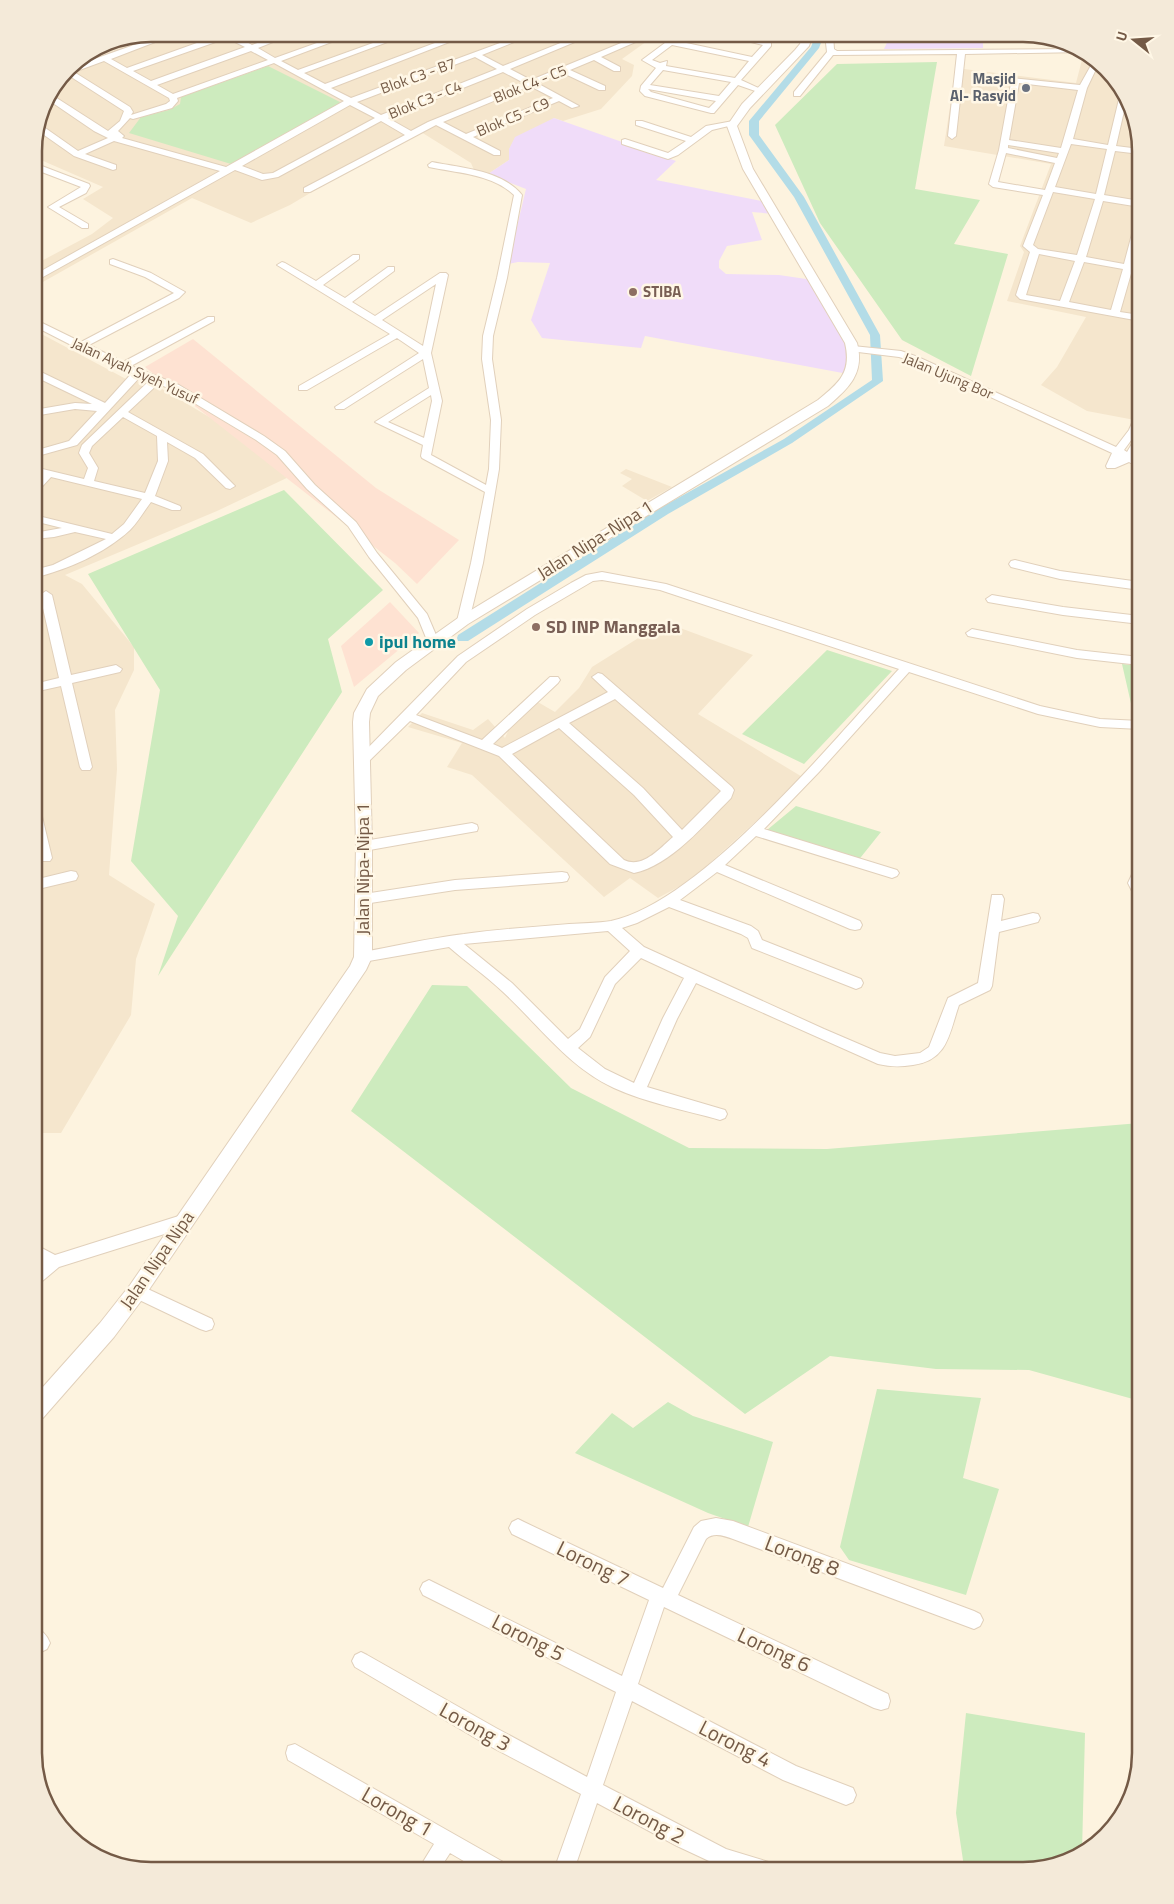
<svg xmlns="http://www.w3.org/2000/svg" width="1174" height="1904" font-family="'Titillium Web',sans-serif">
<rect width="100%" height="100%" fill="#fdf3df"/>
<path fill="#f5e6cd" d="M151 34H657L622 59 634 65 632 76 601 109 563 121 554 118 509 149V160L488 174 474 170 471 163 421 132 369 158 290 205 251 223 192 198 34 287V265L92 234 113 218 83 199 103 187 34 157V144L43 106 68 68 107 43Z
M1084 52 1088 54 1128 99 1140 151V421L1087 411 1041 385 1057 367 1086 317 1007 301 1024 252 1020 246 1051 164 944 146 956 68 1076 83Z
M34 330 126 379 157 386 221 424 293 475 217 511 65 575 82 584 134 647V670L115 710 117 769 109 875 155 904 136 959 131 1015 61 1133H36L34 1135Z
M626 469 672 487 647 501 622 486 632 479 620 473Z
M664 622 753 655 698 714 804 778 691 880 658 898 630 878 604 897 472 775 447 767 462 743 408 727 422 713 473 730 488 719 505 738 509 729 536 701 555 712 579 688 592 667Z"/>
<path fill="#fee2d2" d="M193 339 376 488 459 540 417 584 395 563 145 367Z
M390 602 419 633 354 687 341 646Z"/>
<path fill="#f0dcf9" d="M891 34H983V48L884 49Z
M554 118 676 161 656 180 766 202 774 214 752 212 762 240 727 246 719 261V268L726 274 779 275 813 280 850 344 848 374 645 336 641 348 542 338 531 320 550 263 518 262 508 264 526 189 488 174 509 160V149L515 137Z"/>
<path fill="#cdebbe" d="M937 62 915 189 980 200 954 244 1008 254 971 376 902 340 820 223 775 125 837 64Z
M268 66 342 103 300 128 231 164 129 133 141 117 169 110 180 104 181 97Z
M284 490 383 590 328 639 342 692 158 976 178 916 131 861 160 690 88 574Z
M827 650 892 671 804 764 742 734Z
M1122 664 1140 666V721H1135Z
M796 806 881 832 857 862 767 830Z
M432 985 467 986 571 1088 689 1148 827 1149 1140 1123V1401L1029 1370 936 1369 830 1356 745 1414 351 1111Z
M877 1389 981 1398 963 1478 999 1489 966 1595 849 1560 840 1547Z
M668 1402 693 1416 773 1442 748 1527 708 1513 575 1453 612 1413 633 1428Z
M966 1713 1085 1733 1082 1852 1075 1858 1023 1870H966L964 1867 956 1813Z"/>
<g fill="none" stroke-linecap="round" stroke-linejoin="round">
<path fill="#b3dce7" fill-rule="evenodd" d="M816 34 824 35 819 48 759 121V135L804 197 880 335 883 381 792 443 668 514 468 641H458L457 638 458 635 660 508 784 439 872 380 870 335 794 197 749 135V121L811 47Z"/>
<g stroke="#e1d0bb" stroke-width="2">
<path id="minor" d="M165 34H176L111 59 127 68 222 34H235L234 35 252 45 282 34H293L258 48 275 58 342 34H353L281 61 298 70 398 34H409L304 73 325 84 459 34H470L331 88 351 98 500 43 486 34H495L507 40 523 34H534L482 55 503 66 583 34H594L510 69 531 80 643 34H654L601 57 620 67V71H614L594 60 570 70 605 86V90H599L563 73 537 83 579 106 572 108 559 101 473 137 500 151V155H494L436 125 310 192H304V188L405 135 381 121 278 177 262 180 235 170 34 282V275L220 171 114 141 85 154 116 165V169L113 170 74 156 37 130 39 125H41L78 151 108 138 94 131 47 99 52 95 108 131 120 121 124 111 65 73 69 68ZM227 38 245 47 151 81 133 71ZM251 51 268 60 173 94 157 85ZM475 57 497 69 381 115 357 102ZM104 61 169 98 170 101 166 104 131 115 133 112 130 107 74 72ZM274 63 344 101 226 167 122 138 124 136 118 131 130 118 133 119 172 108 178 101 177 98ZM503 72 524 83 428 122 411 131 388 118ZM530 86 553 98 466 134 443 122ZM350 105 375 118 273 173 263 174 242 166Z
M677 34H686L677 41 752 57 763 45 719 34H733L771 42V46L741 80 765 91 761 93 738 85 714 113H711L645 96 640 91 641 86 656 68 642 60ZM672 45 749 61 735 78 666 66 667 61 660 63 652 60ZM663 70 731 82 719 96 650 85ZM648 89 716 101 709 108 651 92Z
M825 34H833L834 49 837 51 1073 49 1084 52 965 54 956 136 952 139 948 136 957 54 833 55 800 96H794V92L827 52Z
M1094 60 1098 65 1087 88 1073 139 1108 145 1120 95 1123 93 1127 98 1116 146 1140 149V154L1115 151 1104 195 1140 201V207L1103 201 1086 257 1124 264 1136 219 1140 216V236L1133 265 1140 266V272L1132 270 1120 312 1140 315V321L1020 299 1016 295 1030 252 1023 246 1043 195 993 187 989 184 999 150 1012 78 1080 85ZM1019 83 1078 90 1061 148 1009 140ZM1071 144 1107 149 1096 194 1055 187ZM1008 145 1059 153 1057 158 1008 148ZM1006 153 1055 163 1045 190 998 182ZM1053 192 1095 199 1077 255 1038 249 1033 245ZM1039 254 1075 261 1060 301 1026 295ZM1084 262 1123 269 1111 310 1069 302Z
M636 121H642L691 137 706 126 733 121 737 124 712 130 678 155 668 159 622 144V140L625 139 668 153 686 141 636 125Z
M432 162C461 168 502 170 522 195L507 278 493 336 492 359 501 420 499 469 483 563 469 621 463 625 457 621 471 563 485 492 422 458 421 456 423 445 375 422 429 388 423 359 344 409H336L335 407 419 353 397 338 307 390H299V386L390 334 277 265 282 262 285 263 316 281 353 255H359V259L323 285 345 298 388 267H394V271L352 302 375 316 440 273H446L448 275 431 353 442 401 431 455 486 485 489 469 491 420 482 359 483 336 497 278 514 195C492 174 457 173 429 167L428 165ZM436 284 423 346 382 320ZM431 395 432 401 424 438 388 422Z
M34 163 89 184 90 186 86 193 59 207 88 224V228H82L48 207 81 187 34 169Z
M113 259 151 273 185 292 179 298 89 345 123 362 208 317H214V321L131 366 179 385 264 436 285 451 315 485 356 522 377 553 427 614 439 642 437 645H429L418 618 369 557 348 526 307 489 277 455 256 440 171 389 158 384 128 412 203 454 235 486 230 489 226 488 195 458 167 442 168 461 155 496 180 506 181 508 180 510H172L151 502C144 511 138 522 130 530 104 554 68 569 34 578V570L53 565 106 539 75 532 54 537 34 539V533L62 528 34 521V515L112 534 124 524 142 499 51 477 38 491 34 492V483L41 475 34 473V467L84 479 88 468 79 453 82 445 150 380 140 377 77 445 34 457V451L69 441 97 411 75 409 34 416V410L75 403 92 404 38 378 34 379V373H43L105 403 132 373 77 348 34 326V319L81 342 174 293 145 277 110 264V260ZM123 417 157 436 158 461 145 493 94 481 98 468 89 453 92 446Z
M853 346 901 351 918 357 1116 447 1129 430 1136 414 1140 413V428L1124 450 1127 452 1136 437 1140 436V448L1135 456 1140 462V464L1136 466 1129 462 1115 468H1107L1106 466 1112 453 912 361 899 357 850 351V347Z
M1015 560 1060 571 1140 582V590L1060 579 1011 567 1009 564 1011 561Z
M602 572 666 584 1040 706 1100 719 1140 721V729L1100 727 1038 714 909 672 819 772 764 829 897 870 899 873 897 876 892 878 756 836 725 865 860 921 862 925 860 929 855 930 850 929 717 872 680 900 751 926 758 931 762 940 861 979 863 983 861 987 856 989 851 987 752 948 748 938 741 934 669 907 637 923 622 928 644 947 824 1029 880 1053 895 1056 920 1053 929 1047 948 998 978 983 992 895H1002L1004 899 1001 921 1033 913 1038 914 1040 918 1038 922 999 932 992 986 990 990 959 1005C949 1034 948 1060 913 1065 900 1067 891 1067 878 1064L696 983 677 1019 647 1087 725 1110 727 1114 725 1118 720 1120C685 1110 647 1103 614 1088 568 1067 538 1024 502 991 485 975 466 962 449 947L363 962 358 961 356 957 358 953 363 952C396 946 430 938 464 934 499 929 534 927 569 924 583 923 598 923 611 921 702 902 835 738 899 669L660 590 602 580 593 581 535 615 466 662 416 715 482 740 550 677H558L560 680 558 683 493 744 502 748 608 692 592 677 598 673 602 674 732 787 734 790 731 798C706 823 670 866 634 873L610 864 499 756 410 721 367 763H359L357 760 359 757 458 656 527 609 571 583 586 575ZM615 699 721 791 682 830 643 788 569 723ZM559 728 634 795 673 837C660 848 643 869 624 860L512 754ZM608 931 630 951 605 977 580 1029 568 1039 512 983 464 944ZM641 958 684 978 663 1018 634 1083 605 1069 578 1048 590 1037 615 984Z
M46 591 52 595 71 675 116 665 122 669 120 672 72 683 92 767 90 770H82L80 767 61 686 34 692V684L59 678 40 595Z
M992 595 1063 607 1140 616V624L1063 615 988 602 986 599Z
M972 629 1077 650 1140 657V665L1077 658 968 636 966 633Z
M34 803 39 805 40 808 52 858 50 861H40C31 845 34 822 34 803Z
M472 823 477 825 478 828 477 831 364 851 359 849 357 846 359 843 364 841Z
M1140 866V898L1135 897 1128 883 1135 868Z
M71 871 76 872 78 876 76 880 34 890V880Z
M562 872 567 873 569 877 567 881 562 882 455 890 364 904 359 903 357 899 359 895 364 894 455 880Z
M185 1214 190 1216 193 1221 190 1226 59 1267 40 1283 34 1285V1269L41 1263 34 1259V1244L55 1255Z
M137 1284 212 1319 214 1324 212 1329 206 1331 200 1329 131 1296 129 1291 131 1286Z
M716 1518 733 1521 974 1611 980 1614 983 1620 980 1626 974 1629 733 1539C724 1536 714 1532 706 1539L678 1595 888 1694 890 1701 888 1708 881 1710 874 1708 664 1607 638 1684 796 1766 853 1788 856 1795 853 1802 846 1805 783 1780 632 1701 603 1785 726 1849 772 1863 775 1870H732L724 1868 677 1846 597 1803 574 1870H554L581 1794 482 1742 355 1667 352 1661 355 1655 361 1652 367 1655 496 1728 587 1777 616 1692 423 1595 420 1589 423 1583 429 1580 435 1583 622 1676 649 1600 512 1534 509 1528 512 1522 518 1519 524 1522 663 1588 694 1527 701 1521Z
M34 1627C42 1630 47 1635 50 1643L47 1649 41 1652 34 1649Z
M295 1744 505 1863 508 1870H479L450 1853 439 1870H418L434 1844 288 1760 286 1753 288 1746Z"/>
</g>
<g stroke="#e1d0bb" stroke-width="2">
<path id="tertiary" d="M803 34H813L809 46 750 108 737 126 753 169 857 343C865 373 849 388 828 406L468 624 406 670 378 696 370 713 369 722 372 846V957L366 970 144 1297 114 1337 42 1419 34 1422V1397L100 1323 130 1285 350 966 354 957 356 846 353 722 354 713 367 689 396 662 458 618 818 400C839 383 852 372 845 343L743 169 727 126 742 104 795 50 800 44Z"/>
</g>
<use href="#minor" fill="#fff" fill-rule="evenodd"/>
<use href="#tertiary" fill="#fff" fill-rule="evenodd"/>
</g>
<circle fill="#6b7280" stroke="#fff7e6" stroke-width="2" cx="1026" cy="88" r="5"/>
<g fill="#8d6e63" stroke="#fff7e6" stroke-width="2">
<circle cx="633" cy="292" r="5"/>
<circle cx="536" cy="627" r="5"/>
</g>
<circle fill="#0f9aa8" stroke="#fff7e6" stroke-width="2" cx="369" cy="642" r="5"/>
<g text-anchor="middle" stroke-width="5" stroke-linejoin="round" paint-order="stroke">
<g font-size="15" fill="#745a46" stroke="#fff7e6">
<text transform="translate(418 76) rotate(-20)" y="5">Blok C3 - B7</text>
<text transform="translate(530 84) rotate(-22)" y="5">Blok C4 - C5</text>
<text transform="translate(425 100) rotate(-22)" y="5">Blok C3 - C4</text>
<text transform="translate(513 117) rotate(-23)" y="5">Blok C5 - C9</text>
<text transform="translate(135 371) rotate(25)" y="5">Jalan Ayah Syeh Yusuf</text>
<text transform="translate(948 376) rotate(23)" y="5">Jalan Ujung Bor</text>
</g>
<g font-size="15" font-weight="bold" fill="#5b616d" stroke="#fff7e6" text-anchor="end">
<text x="1016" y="84">Masjid<tspan x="1016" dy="17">Al- Rasyid</tspan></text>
</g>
<g font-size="15" font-weight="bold" fill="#785e54" stroke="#fff7e6" text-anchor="start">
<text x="643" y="297">STIBA</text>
</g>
<g font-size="18" fill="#745a46" stroke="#fff7e6">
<text transform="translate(595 540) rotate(-32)" y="6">Jalan Nipa-Nipa 1</text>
<text transform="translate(363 869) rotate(-90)" y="6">Jalan Nipa-Nipa 1</text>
<text transform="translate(157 1260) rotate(-55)" y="6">Jalan Nipa Nipa</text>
</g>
<g font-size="18" font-weight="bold" fill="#785e54" stroke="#fff7e6" text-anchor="start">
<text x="546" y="633">SD INP Manggala</text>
</g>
<g font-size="18" font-weight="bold" fill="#0d838f" stroke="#fff7e6" text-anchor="start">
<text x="379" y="648">ipul home</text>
</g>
<g font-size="21" fill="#745a46" stroke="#fff7e6">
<text transform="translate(802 1556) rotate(21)" y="7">Lorong 8</text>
<text transform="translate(593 1564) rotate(26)" y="7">Lorong 7</text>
<text transform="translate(528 1638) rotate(27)" y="7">Lorong 5</text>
<text transform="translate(774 1650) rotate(25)" y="7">Lorong 6</text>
<text transform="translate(475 1727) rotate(29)" y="7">Lorong 3</text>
<text transform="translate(735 1744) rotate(27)" y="7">Lorong 4</text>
<text transform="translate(397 1812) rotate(30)" y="7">Lorong 1</text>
<text transform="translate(649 1820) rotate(28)" y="7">Lorong 2</text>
</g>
</g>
<path d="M0 0H1174V1904H0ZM151 42H1023A109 109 0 0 1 1132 151V1753A109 109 0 0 1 1023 1862H151A109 109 0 0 1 42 1753V151A109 109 0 0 1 151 42Z" fill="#f4ead9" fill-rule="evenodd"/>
<path fill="none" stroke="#745a46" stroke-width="2.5" d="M151 42H1023A109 109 0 0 1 1132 151V1753A109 109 0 0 1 1023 1862H151A109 109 0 0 1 42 1753V151A109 109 0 0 1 151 42Z"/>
<g transform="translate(1134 40) rotate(287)" stroke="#fff7e6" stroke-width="4" paint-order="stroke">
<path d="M0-4L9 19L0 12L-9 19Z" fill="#745a46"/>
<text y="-8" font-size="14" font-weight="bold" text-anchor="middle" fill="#745a46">U</text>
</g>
</svg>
